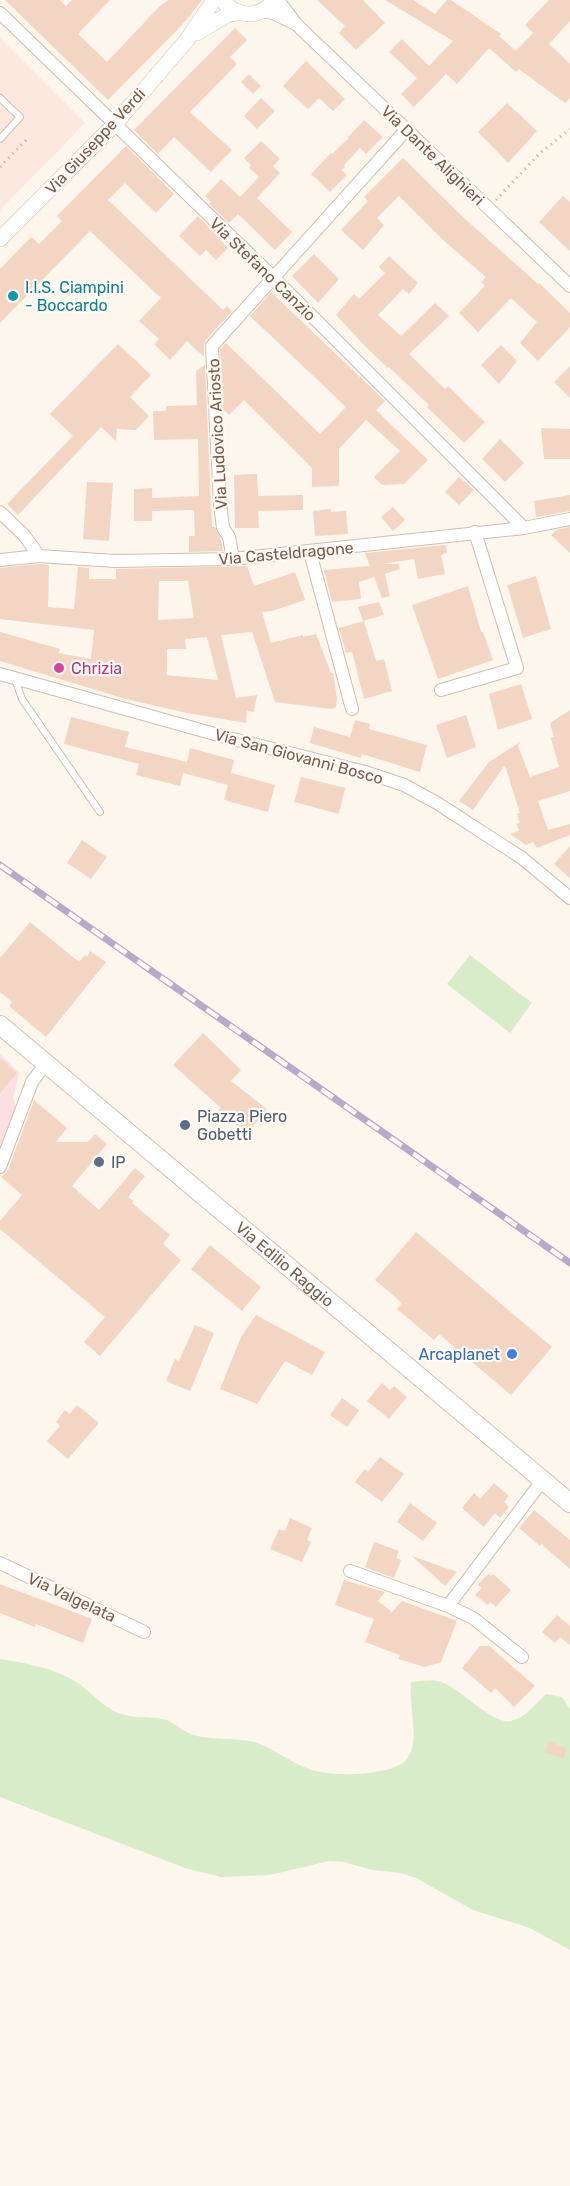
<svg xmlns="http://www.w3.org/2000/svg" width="570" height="2186" font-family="Rubik,sans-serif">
<rect width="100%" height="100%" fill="#fdf6ec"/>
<path fill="#fde8e0" d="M0 38 85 123 0 210Z"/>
<path fill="#fbdfe3" d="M0 1054 19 1073 13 1098 17 1109 0 1152Z"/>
<path fill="#d8ecc9" d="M470 955 532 1003 510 1033 447 984Z
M0 1659C26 1663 55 1668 78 1683 91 1692 103 1707 118 1713 133 1719 148 1716 163 1719 173 1721 181 1730 191 1734 210 1741 234 1737 254 1742 274 1748 292 1764 312 1770 332 1777 389 1776 405 1761 422 1745 408 1705 411 1682 422 1681 434 1679 444 1683 462 1691 491 1722 508 1721 524 1720 536 1703 546 1694L562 1697 570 1709V1950L530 1928 473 1910 416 1878 401 1873 372 1870 344 1862 329 1861 270 1875 221 1877 185 1868 0 1797Z"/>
<path fill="#f3d5c3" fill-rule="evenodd" d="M5 0H60L66 6 72 0H110L78 34 107 62 161 5 169 0H202L182 25 108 100Z
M317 0H363L385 23 356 50 339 33 345 26Z
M385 0H413L435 14 447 0H451L501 34 499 36 516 51 533 33 525 25 549 0H570V21L549 44 570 64V98L565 103 519 69 516 72 489 48 457 84 446 74 414 107 401 94 417 78 389 52 402 39 429 66 453 41Z
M235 28 247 40 230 57 237 64 190 112 232 150 211 172 174 137 158 154 134 130Z
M306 61 345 99 333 111 319 98 308 109 283 86Z
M249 74 261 86 253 94 241 82Z
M261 98 275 111 257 129 244 116Z
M507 103 537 131 508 163 478 132Z
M364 120 383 137 366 154 360 148 344 165 345 167 341 170 347 175 330 192 311 174 331 153 332 154 349 138 348 137Z
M261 141 280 159 273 166 280 173 257 198 292 232 275 250 238 214 229 223 209 204 211 202 205 196 221 179 240 197 259 177 249 168 251 165 244 158Z
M126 146 174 194 156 213 125 183 108 200 223 310 227 306 232 311 206 340 204 346V357L187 341 170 360 154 344 159 339 139 321 161 298 90 231 0 323V269L31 237 39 244 62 221 57 216Z
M403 158 464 218 538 284 539 283 570 313V327L538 361 520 343 537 322 511 298 478 332 459 313 485 286 481 282 486 277 444 241 399 196 377 218 384 225 363 250 341 230 368 201 364 197Z
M563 196 570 202V251L539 222Z
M198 216 228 248 216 260 206 250 200 256 179 236Z
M314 254 339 279 318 303 292 276Z
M389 256 418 283 409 294 403 289 378 315 401 336 435 303 449 316 409 354 445 389 448 386 485 422 464 443 427 407 429 405 389 367 388 368 365 346 336 315 354 294 359 299 385 273 379 267Z
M271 292 385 401 376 410 428 460 404 484 382 485 374 477 400 451 366 420 339 449V486L312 487V468L244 400 229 415 223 409 220 349 226 343 320 434 346 407 250 316Z
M118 344 151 375 130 397 149 416 136 430 117 429 116 441 101 427 18 515 7 504 73 436 50 414Z
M501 345 517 361 499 384 481 365Z
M205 365 212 527H215L221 540 223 551 189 552V536H195L194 510 152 511V521H134V489L152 488V498L199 496 198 439 154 440 153 411H166V406L197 405 196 371Z
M570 366V398L554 382Z
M541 428 570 429V459H544Z
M500 439 524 463 505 482 482 459Z
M257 474 258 496 303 495V510L258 511 259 528H235L234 475Z
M459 477 474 490 459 505 445 492Z
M87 482 113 483 109 541 83 539Z
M570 495V511L536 517 534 501Z
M393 507 405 520 393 531 381 517Z
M330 509 331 512 346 511 348 534 315 536 313 511Z
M570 527V553L551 535 556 530Z
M446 545 447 553 441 555 445 574 418 579 414 559 382 564H399L400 569 385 574 390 596 382 598 374 577 359 582 361 599 332 602 324 570 370 566 365 553Z
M39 564 49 565 48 607 74 609 78 567 89 568V579H116V569L247 566 254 586 295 572 305 600 272 611 262 612 271 643 303 635V637L316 634 331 673H333L337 698 336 707 331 709 275 702 252 632 221 635 236 698 257 695 254 712 247 711 246 723 187 713 126 699 0 661V632L60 649 58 653 91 659 94 630 0 619V568ZM159 581H188L194 618 158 620ZM207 637 218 680 167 675V649H186L185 639Z
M536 576 551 629 523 638 507 585Z
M468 586 481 632H483L493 660 438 679 412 605Z
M379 602 384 615 363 621 358 607Z
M364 621 376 661 384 659 392 691 364 699 352 652 346 653 339 628Z
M521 684 532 719 498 730 489 694Z
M570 710V791L538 801 548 830 570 824V835L537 848 533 842 526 845 510 834 519 831 517 824 520 823 517 814 520 813 505 765 473 810 459 801 489 762 520 742 518 746 530 777 559 767 551 738 554 737 550 723Z
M466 715 476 747 447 758 436 725Z
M71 717 129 732 125 747 187 762 190 748 234 760 231 773 275 785 268 812 224 800 228 785 183 773 180 786 136 775 139 764 64 744Z
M355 720 370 724 369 729 427 745 420 772 362 754 361 758 310 743 314 727 350 737Z
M301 777 345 788 339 814 294 802Z
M82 840 107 857 91 879 67 863Z
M570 846V878L554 864Z
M30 922 79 962 85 955 87 957 90 951 106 962 46 1037 9 1006 12 1002 0 992V958Z
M203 1033 241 1070 231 1081 267 1109 247 1134 218 1110 221 1108 173 1065Z
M0 1058 17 1073 0 1093Z
M34 1100 67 1128 56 1142H88L95 1134 107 1144 72 1186 99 1210 135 1168 145 1176 128 1197 134 1201 132 1203 170 1235 163 1244 181 1260 100 1356 84 1342 105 1317 0 1229V1221L22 1195 1 1177 8 1170Z
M416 1232 552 1347 511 1395 439 1334 434 1340 397 1309 402 1303 375 1280Z
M210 1245 261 1287 242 1311 191 1269Z
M256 1315 325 1352 312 1375 285 1361 257 1404 220 1389 241 1337Z
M195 1325 214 1333 190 1391 166 1381 175 1359 179 1361Z
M382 1383 390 1390 394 1386 407 1397 389 1419 367 1401Z
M342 1398 359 1410 347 1427 330 1415Z
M77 1405 99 1423 68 1459 47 1441 60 1426 56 1422 65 1410 70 1414Z
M380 1457 404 1474 382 1502 355 1482 365 1469 368 1472Z
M494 1483 509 1496 504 1502 509 1507 500 1518 495 1513 484 1527 462 1508 474 1493 480 1499Z
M410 1503 437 1523 423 1541 397 1522Z
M534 1510 570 1540V1569L541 1544 540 1546 519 1528Z
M290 1518 312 1528 307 1540 311 1542 302 1562 270 1549 279 1529 285 1531Z
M374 1542 399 1551 396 1558 401 1560 394 1578 365 1567Z
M412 1556 457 1572 445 1586Z
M488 1574 491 1576 493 1574 511 1590 496 1607 490 1602 488 1605 475 1595 482 1588 478 1585Z
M344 1580 385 1592 378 1601 392 1612 402 1601 457 1621 441 1662 425 1667 398 1659 400 1655 365 1642 374 1619 335 1605Z
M0 1584 92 1619 83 1643 36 1624 35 1627 0 1613Z
M557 1615 570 1626V1645L560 1637 555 1643 542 1632Z
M480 1646H489L535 1686 514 1707 495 1688 491 1693 462 1668Z
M549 1741 567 1749 563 1759 544 1752Z"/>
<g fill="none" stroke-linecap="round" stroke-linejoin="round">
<g stroke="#d1beb0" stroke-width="8">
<path id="service" d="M0 98 20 117 0 139
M15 679 22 699 100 812"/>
</g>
<g stroke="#d1beb0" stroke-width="14">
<path id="minor" d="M263 11 273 13 296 24 278 0
M0 13 273 277 524 528
M296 24 570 286
M0 512 24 535 39 556
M310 552 352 709
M233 559 229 537 223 528 220 504 212 346 407 129
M0 560 39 556 115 561 233 559 524 528 570 519
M0 674 229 738 365 772 404 785 437 803 522 858 570 898
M441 690 517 668 475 532
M0 1167 32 1082 46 1063
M0 1563 144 1632
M350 1571 448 1606 473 1618 522 1657
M448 1606 542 1481"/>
</g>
<g stroke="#d1beb0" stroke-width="16">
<path id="tertiary" d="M222 0C236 17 260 20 274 0
M197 33 227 15 237 13
M0 239 114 125 187 40 214 0"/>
</g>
<g stroke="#d6c0b0" stroke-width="20">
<g id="secondary">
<path id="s1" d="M0 1025 570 1503"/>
</g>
</g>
<path stroke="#d9b8a5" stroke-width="3" stroke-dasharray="1.5 4.5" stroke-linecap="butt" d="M0 167 29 137
M496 200 539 154 570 129"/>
<use href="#service" stroke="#fff" stroke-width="6"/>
<use href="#minor" stroke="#fff" stroke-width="12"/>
<use href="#tertiary" stroke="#fff" stroke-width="15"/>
<use href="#secondary" stroke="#fff" stroke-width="18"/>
<g stroke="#b9a8c9" stroke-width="7">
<path id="rail" d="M0 865 570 1263"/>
</g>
<use href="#rail" stroke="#fffaf3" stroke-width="4.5" stroke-dasharray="14" stroke-linecap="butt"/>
</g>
<circle fill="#0f9aa8" stroke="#fffaf3" stroke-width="2" cx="13" cy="296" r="6"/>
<circle fill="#d1479c" stroke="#fffaf3" stroke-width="2" cx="59" cy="668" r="6"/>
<g fill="#5c6f8a" stroke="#fffaf3" stroke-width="2">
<circle cx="185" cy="1125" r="6"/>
<circle cx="99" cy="1162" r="6"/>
</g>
<circle fill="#3f7fe0" stroke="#fffaf3" stroke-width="2" cx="512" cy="1354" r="6"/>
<g text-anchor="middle" stroke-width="4.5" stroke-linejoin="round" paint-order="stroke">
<g font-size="16" fill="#7a5c4d" stroke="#fffaf3">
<text transform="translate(95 141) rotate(-47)" y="6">Via Giuseppe Verdi</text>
<text transform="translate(433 155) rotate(44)" y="6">Via Dante Alighieri</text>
<text transform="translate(263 269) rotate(44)" y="6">Via Stefano Canzio</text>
<text transform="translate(217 434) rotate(-93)" y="6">Via Ludovico Ariosto</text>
<text transform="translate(286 553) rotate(-5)" y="6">Via Casteldragone</text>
<text transform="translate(299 756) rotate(15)" y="6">Via San Giovanni Bosco</text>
<text dy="6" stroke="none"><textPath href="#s1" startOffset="372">Via Edilio Raggio</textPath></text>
<text transform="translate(72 1597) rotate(25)" y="6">Via Valgelata</text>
</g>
<g font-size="16" fill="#0d838f" stroke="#fffaf3" text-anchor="start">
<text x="25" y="293">I.I.S. Ciampini<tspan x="25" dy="18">- Boccardo</tspan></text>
</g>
<g font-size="16" fill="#b23c85" stroke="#fffaf3" text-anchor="start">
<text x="71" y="674">Chrizia</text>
</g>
<g font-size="16" fill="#4e5e75" stroke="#fffaf3" text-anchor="start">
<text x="197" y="1122">Piazza Piero<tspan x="197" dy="18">Gobetti</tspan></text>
<text x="111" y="1168">IP</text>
</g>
<g font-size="16" fill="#366cbe" stroke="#fffaf3" text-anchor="end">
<text x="500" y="1360">Arcaplanet</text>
</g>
</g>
</svg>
